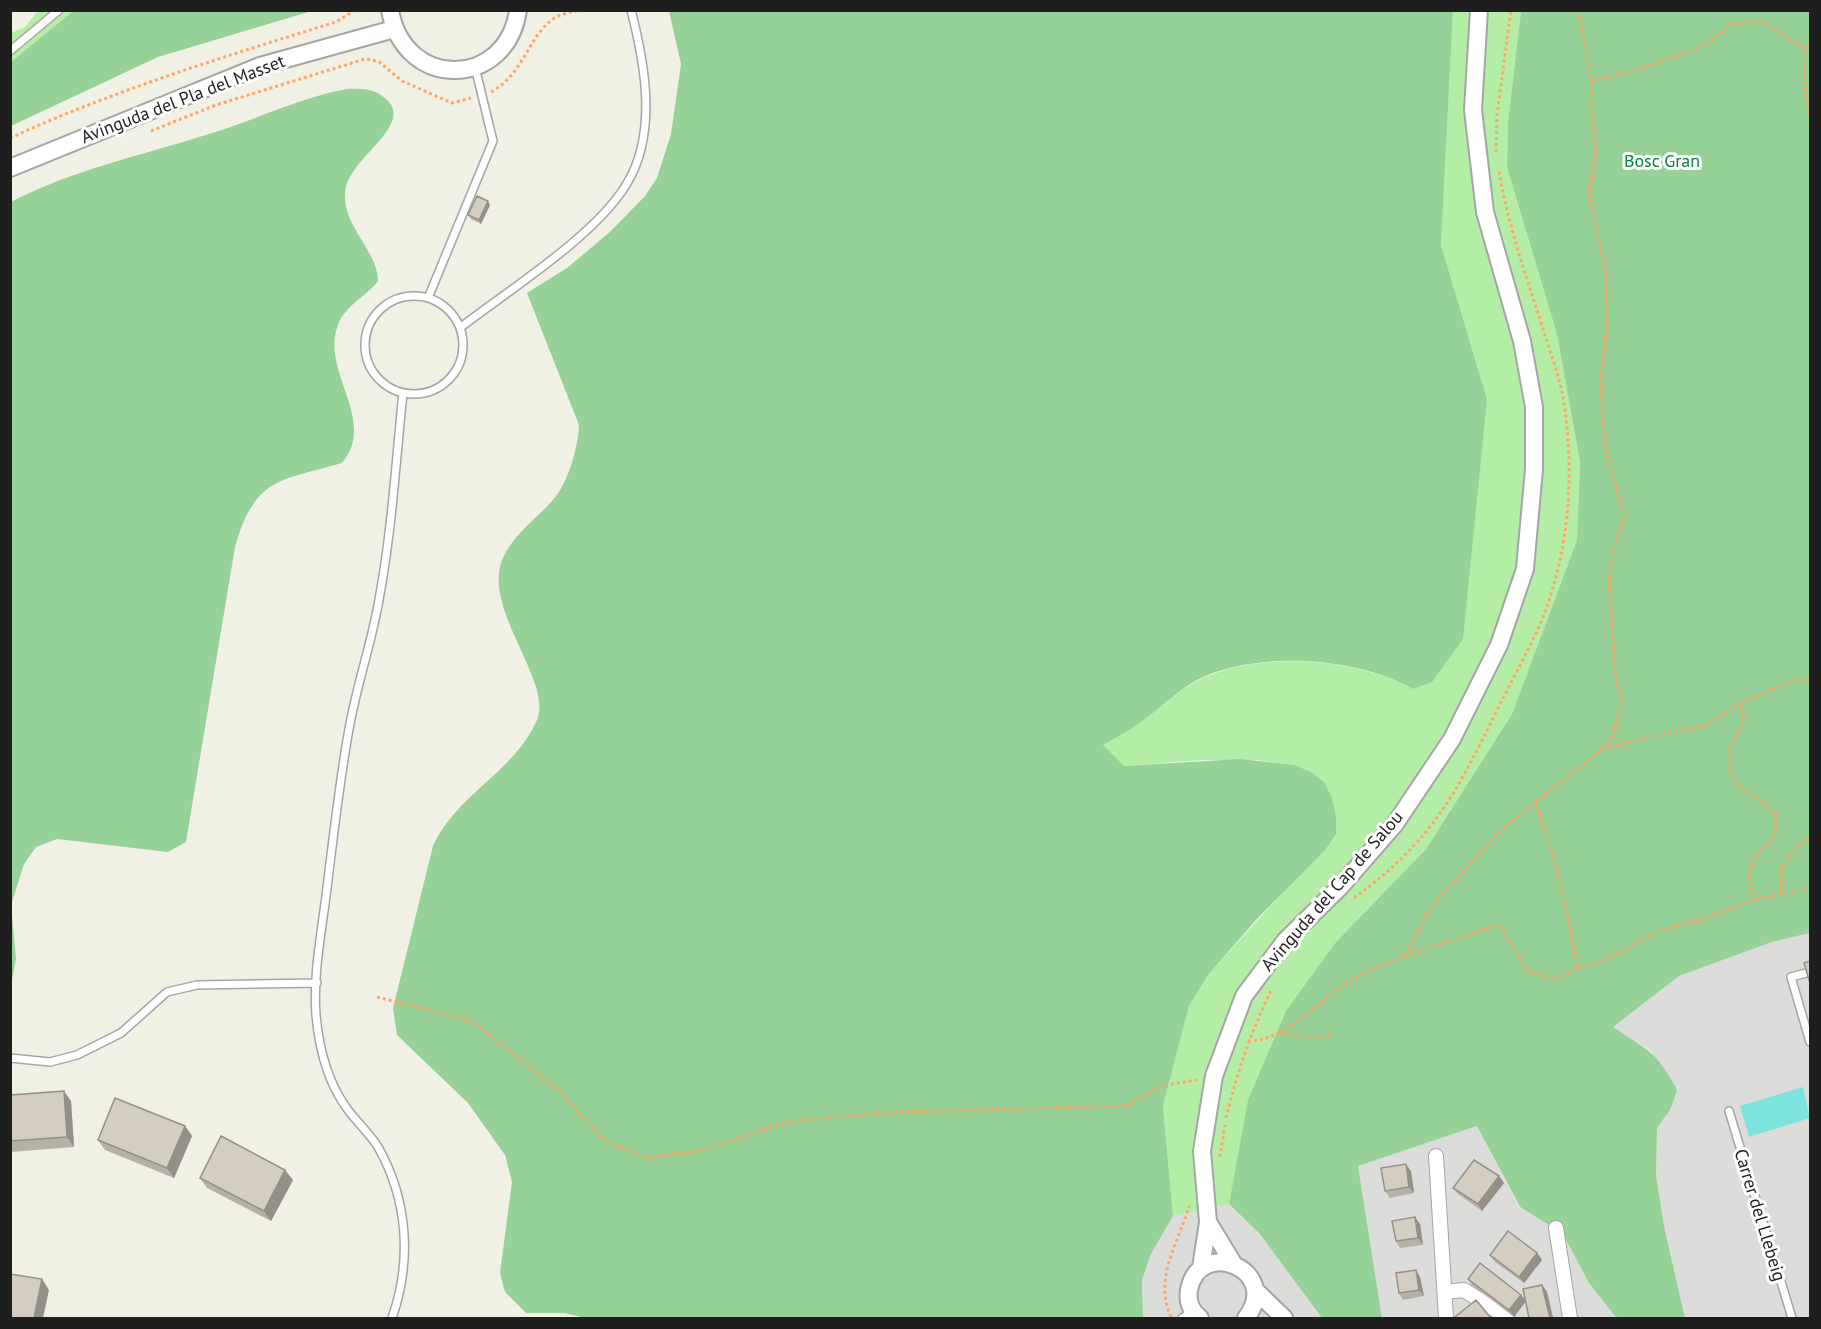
<svg xmlns="http://www.w3.org/2000/svg" width="1821" height="1329" font-family="'PT Sans',sans-serif">
<rect width="100%" height="100%" fill="#f0f0e4"/>
<path fill="#dcdcdb" d="M1810 933V1318H1685L1664 1226 1656 1175 1657 1128 1670 1110 1651 1051 1612 1027 1679 976 1772 942Z
M1477 1126 1519 1207 1563 1234 1589 1283 1618 1318H1382L1358 1166Z
M1229 1204 1259 1233 1322 1318H1143L1142 1280 1151 1254 1173 1216Z"/>
<path fill="#b3eda6" d="M38 11H73L11 62V33L25 27Z
M1453 11H1521L1508 122 1507 167 1557 333 1580 462 1577 540 1512 714 1426 849 1336 942 1249 1100 1229 1204 1173 1216 1163 1106 1189 1006 1208 975 1336 834 1332 798 1294 765 1257 760H1202L1123 766 1103 745C1115 738 1127 732 1138 724 1159 710 1175 692 1197 681 1256 650 1356 658 1413 689L1487 399 1441 245Z"/>
<path fill="#96d297" d="M73 11V10L312 11 158 57 11 126V62Z
M669 11H1453L1441 245 1487 399 1463 639 1432 682 1413 689C1356 657 1256 650 1197 680 1175 692 1159 710 1138 724 1127 732 1115 738 1103 745L1124 766 1240 759 1294 765 1311 772 1324 782 1332 798 1336 816V834L1325 850 1256 920 1208 975 1189 1006 1163 1106 1173 1216 1151 1254 1142 1280 1143 1318H585L565 1313H526L505 1292 500 1273 512 1182 505 1155 468 1103 397 1035 393 1008 433 846C456 795 515 771 537 720 552 685 494 622 499 573 502 543 533 522 552 501 568 484 578 448 579 425L527 293 567 268 611 231 645 196 657 178 671 134 681 64Z
M1521 11H1810V933L1772 942 1679 976 1613 1027C1647 1050 1657 1051 1677 1090L1670 1110 1657 1128 1656 1175 1664 1226 1685 1318H1618L1615 1316 1589 1283 1563 1234 1520 1207 1477 1126 1358 1166 1382 1318H1322L1259 1233 1229 1204 1248 1100 1286 1011 1336 942 1426 849 1512 714 1577 540 1580 462 1557 334 1507 167 1508 122Z
M347 89C363 88 378 89 389 102 411 128 346 160 345 193 343 227 377 249 378 281 366 297 345 305 338 325 320 372 378 420 342 463 281 481 255 476 235 547L186 842 168 852 57 839 36 847 24 864 11 905 16 959 11 985V202C72 170 143 155 209 134 256 120 298 98 347 89Z"/>
<path fill="#7ce4dd" d="M1803 1087 1810 1118 1749 1137 1740 1106Z"/>
<g fill="none" stroke-linecap="round" stroke-linejoin="round">
<g stroke="#a5a5a5" stroke-width="10">
<path id="service" d="M10 51 59 10
M365 345a49 49 0 1 1 98 0a49 49 0 1 1-98 0Z
M428 298 493 141 475 67
M461 327C509 290 595 236 626 185 658 134 645 64 631 10
M1810 972 1791 977 1810 1042
M10 1058 50 1062 77 1055 121 1033 167 992 197 985 317 983
M1729 1111 1792 1318
M392 1318C412 1261 408 1200 378 1147 370 1134 357 1122 348 1110 327 1082 319 1049 316 1015 313 976 321 935 326 896 333 840 339 784 349 729 357 683 373 639 380 594 392 528 396 460 403 393
M1182 1318 1192 1312"/>
</g>
<g stroke="#a5a5a5" stroke-width="16">
<path id="minor" d="M1436 1156 1446 1318
M1556 1228 1570 1318
M1445 1292 1464 1290 1508 1318"/>
</g>
<g stroke="#a5a5a5" stroke-width="20">
<path id="tertiary" d="M390 10C404 91 507 89 518 10
M10 168 260 66 394 29
M1208 1222 1233 1263
M1201 1268 1208 1222 1202 1151 1214 1076 1244 996 1285 941 1341 886 1395 824 1452 739 1499 645 1525 569 1534 469V407L1522 341 1485 212 1473 110 1479 10
M1256 1291 1284 1318
M1200 1318C1191 1311 1187 1302 1189 1290 1199 1236 1283 1270 1246 1318"/>
</g>
<path stroke="#ffa666" stroke-width="3" stroke-dasharray="3 3" stroke-linecap="butt" d="M1578 10 1592 81V113L1596 154 1589 192 1606 273 1607 326 1601 378 1603 418 1608 459 1625 517 1612 554 1609 581 1615 674 1623 701 1611 739 1600 750 1653 736 1703 727 1745 701 1794 681 1810 678
M1810 42 1804 49 1805 87 1810 117
M1592 81 1641 69 1706 45 1732 23 1764 22 1804 49
M491 92C523 75 528 37 553 19 560 14 572 12 580 10
M151 131 216 105 365 59 378 61 402 81 452 103 471 98
M10 138C115 90 226 56 336 22L355 10
M1496 152 1497 115 1511 10
M1740 704 1744 720 1730 750V768L1738 785 1775 812C1781 853 1757 840 1750 871 1748 879 1753 891 1754 900
M1535 801 1558 871 1578 968
M1781 895V867L1801 844 1810 837
M1354 898C1432 841 1456 794 1497 710 1513 678 1532 645 1545 612 1570 543 1574 473 1564 402 1560 378 1551 355 1544 332 1527 279 1508 226 1499 171
M1405 956 1430 908 1501 830 1600 751
M377 997 472 1021 555 1087 604 1140 647 1158 705 1150 790 1121 898 1112 1126 1106 1164 1085 1197 1080
M1279 1033 1319 1038 1333 1034
M1248 1041C1287 1041 1317 1001 1349 982 1395 954 1449 944 1499 924L1527 971 1555 980 1578 968 1602 962 1658 931 1697 921 1754 900 1810 888
M1226 1118C1237 1073 1251 1031 1272 989
M1220 1157 1225 1125
M1171 1317C1153 1278 1179 1242 1189 1206"/>
<use href="#service" stroke="#fff" stroke-width="7"/>
<use href="#minor" stroke="#fff" stroke-width="14"/>
<use href="#tertiary" stroke="#fff" stroke-width="16"/>
</g>
<path fill="#b5b1a6" d="M490 205 481 224 471 219 468 215Z
M10 1095 71 1101 74 1147 10 1152Z
M185 1126 192 1136 174 1178 105 1150 98 1140Z
M1411 1171 1414 1193 1390 1198 1385 1191Z
M1499 1176 1504 1183 1482 1211 1458 1194 1453 1188Z
M200 1178 293 1180 271 1221 207 1188Z
M1420 1224 1423 1245 1400 1248 1396 1241Z
M1537 1253 1542 1260 1524 1283 1495 1262 1490 1255Z
M1416 1270 1420 1277 1424 1296 1403 1300 1399 1293Z
M1468 1279 1521 1295 1526 1301 1542 1285 1547 1292 1553 1318H1529L1526 1301 1514 1317 1472 1285Z"/>
<path fill="#949087" d="M488 201 490 205 481 224 479 220Z
M64 1091 71 1101 74 1147 67 1137Z
M185 1126 192 1136 174 1178 167 1168Z
M1406 1164 1411 1171 1414 1193 1409 1187Z
M285 1170 293 1180 271 1221 264 1211Z
M1499 1176 1504 1183 1482 1211 1478 1204Z
M1415 1217 1420 1224 1423 1245 1418 1238Z
M1537 1253 1542 1260 1524 1283 1519 1277Z
M1416 1270 1420 1277 1424 1296 1419 1290Z
M42 1279 49 1290 43 1318H34Z
M1542 1285 1547 1292 1553 1318H1550Z
M1521 1295 1526 1301 1514 1317 1509 1310Z"/>
<path fill="#d3cec1" stroke="#949087" stroke-width="1.5" d="M477 196 488 201 479 220 468 215Z
M1810 961V983L1804 963Z
M64 1091 67 1137 10 1141V1095Z
M115 1098 185 1126 167 1168 98 1140Z
M221 1136 285 1170 264 1211 200 1178Z
M1474 1160 1499 1176 1478 1204 1453 1188Z
M1406 1164 1409 1187 1385 1191 1381 1168Z
M1415 1217 1418 1238 1396 1241 1392 1221Z
M1508 1231 1537 1253 1519 1277 1490 1255Z
M1480 1263 1521 1295 1509 1310 1468 1279Z
M1416 1270 1419 1290 1399 1293 1396 1273Z
M10 1274 42 1279 34 1318H10Z
M1542 1285 1550 1318H1529L1523 1289Z
M1476 1300 1491 1318H1456L1455 1317Z"/>
<g text-anchor="middle" stroke-width="6" stroke-linejoin="round" paint-order="stroke">
<g font-size="18" fill="#1e1e1e" stroke="#fff">
<text transform="translate(183 99) rotate(-21)" y="6">Avinguda del Pla del Masset</text>
<text transform="translate(1332 891) rotate(-49)" y="6">Avinguda del Cap de Salou</text>
<text transform="translate(1760 1215) rotate(73)" y="6">Carrer del Llebeig</text>
</g>
<g font-size="18" fill="#048438" stroke="#fff">
<text x="1662" y="167">Bosc Gran</text>
</g>
</g>
<rect width="1821" height="1329" fill="none" stroke="#1e1e1e" stroke-width="24"/>
</svg>
